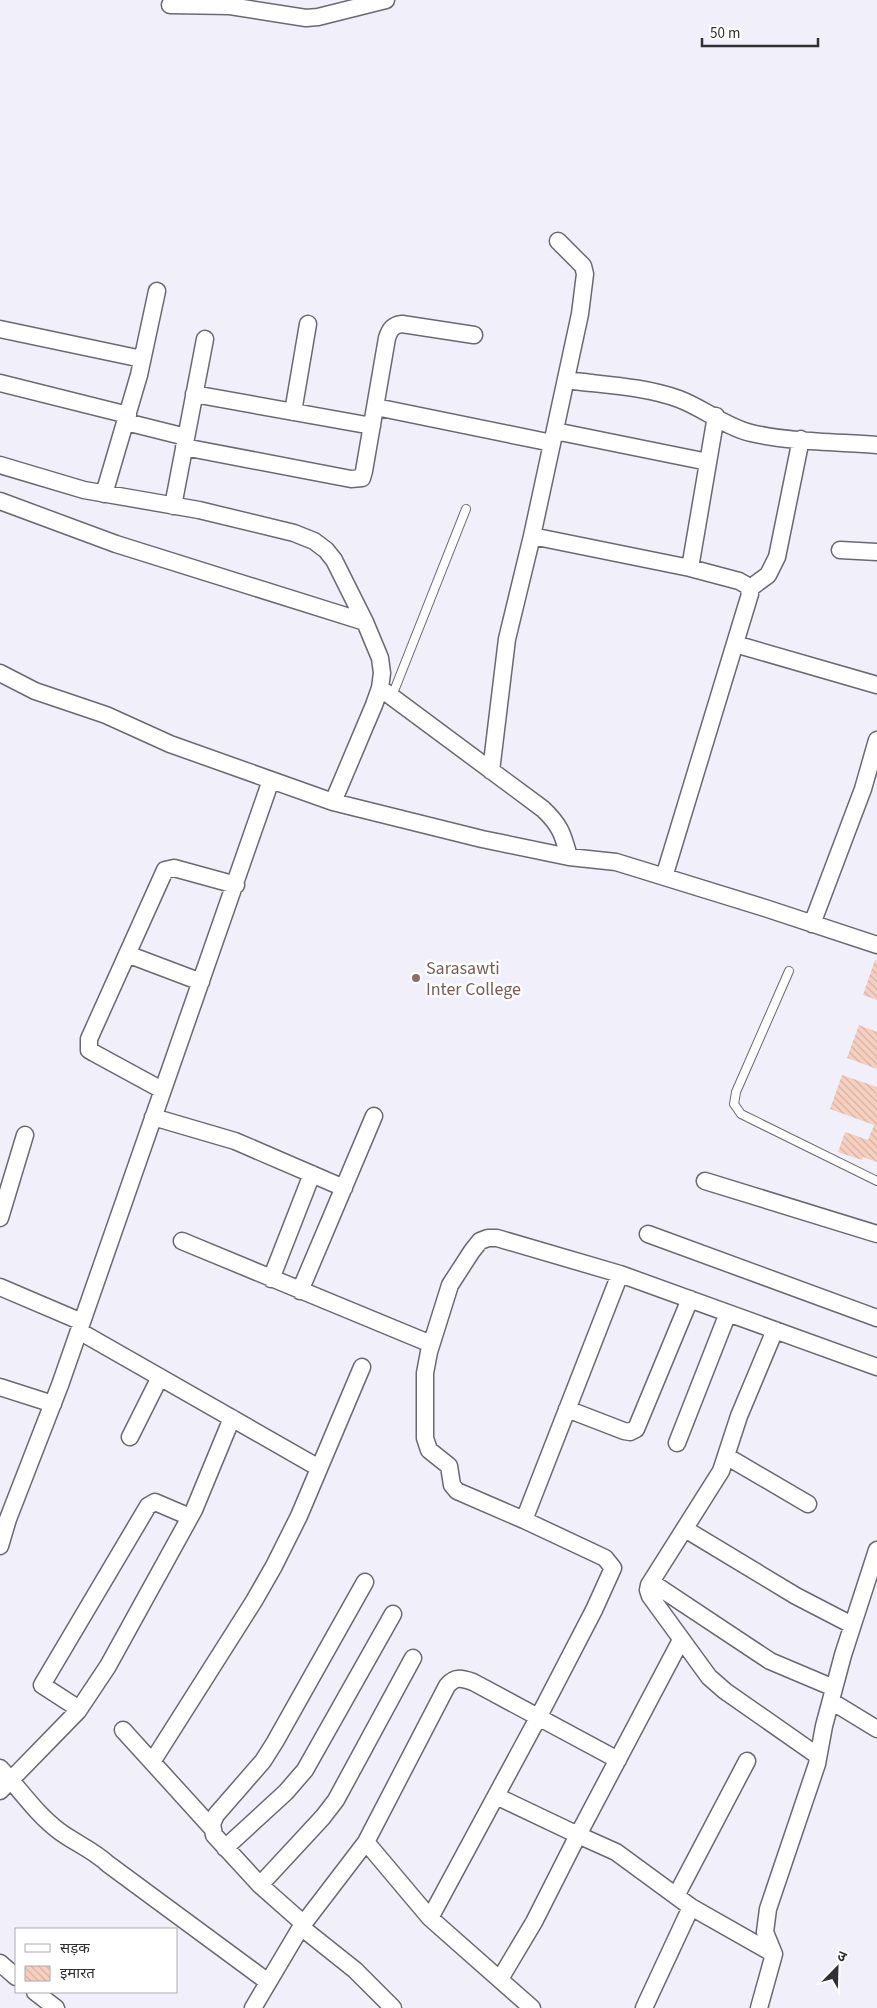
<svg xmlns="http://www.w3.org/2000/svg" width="877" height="2008" font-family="'Source Sans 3','Noto Sans Devanagari',sans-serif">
<defs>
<pattern id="building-back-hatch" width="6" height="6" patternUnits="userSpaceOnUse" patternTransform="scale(1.25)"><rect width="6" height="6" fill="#f6cfbf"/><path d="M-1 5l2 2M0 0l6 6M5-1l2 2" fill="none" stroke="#d3b2a5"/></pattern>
</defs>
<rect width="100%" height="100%" fill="#f1f0fa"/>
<path fill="url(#building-back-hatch)" d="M875 960 877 961V1000L863 995Z
M859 1025 877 1032V1069L847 1058Z
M842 1075 877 1087V1162L863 1157 862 1160 838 1152 845 1132 868 1140 874 1125 830 1109Z"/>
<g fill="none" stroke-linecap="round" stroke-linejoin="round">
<g stroke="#696971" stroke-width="10">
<path id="service" d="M392 696 466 509
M789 971 736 1092 734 1104 741 1114 877 1181"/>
</g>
<g stroke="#696971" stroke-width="19">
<path id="minor" d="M170 5 230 6 306 18 318 17 386 0
M0 329 142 359
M566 380C603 385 643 386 679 399 703 408 726 427 751 433 790 442 837 442 877 445
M0 383 128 415
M194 394 372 426
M376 407 552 443
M293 412 308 324
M126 422 186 437
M555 431 708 462
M184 447 351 479 362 478 364 471 387 338C390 329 393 325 402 324L474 335
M0 465 84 490 199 510 294 533 314 541 326 550 334 560 365 622 380 658 382 673 380 688 374 705 333 802
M104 494 139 375 157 291
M0 501 116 544 365 622
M173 506 205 339
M532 536 690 568 739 581 748 586 750 594 664 877
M840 550 877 552
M690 568 716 416
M749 589 768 575 777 557 801 439
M735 644 877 685
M0 673 35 691 106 715 170 744 333 802 482 839 569 857 616 862 765 908 877 945
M380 688 543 809C560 825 563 834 569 857
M491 771 507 639 532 536 580 314 585 274 583 266 558 241
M812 924 863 789 877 740
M127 954 201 982
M162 1090 94 1053 89 1050V1039L165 870 174 868 236 885
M153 1117 235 1141 344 1188
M705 1181 877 1234
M0 1218 25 1135
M648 1234 877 1318
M182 1241 431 1344
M271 1279 312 1174
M0 1287 82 1322
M300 1291 374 1116
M775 1330 739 1416 721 1471 649 1585 648 1590 650 1596 709 1677 725 1691 818 1756
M79 1331 319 1468
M0 1387 53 1404
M567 1409 624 1431 630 1432 636 1429 690 1299
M130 1437 160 1377
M677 1443 728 1313
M726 1456 808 1504
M524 1520 620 1274
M685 1529 796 1596 852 1625
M0 1546 8 1519 60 1385 271 780
M651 1582 770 1661 834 1688
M681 1640 578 1835 616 1852 691 1907 774 1954
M831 1701 877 1729
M79 1709 42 1685 148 1506 155 1502 190 1517
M123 1730 212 1828
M152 1762 254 1601 274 1566 299 1516 362 1367
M0 1768C19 1788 36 1814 59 1831 75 1843 93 1850 108 1864L268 1982
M0 1791 78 1711 108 1666 194 1510 232 1418
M496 1796 578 1835 534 1922 500 1979
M366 1842 430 1918
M225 1848 286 1792 305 1770 393 1614
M260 1885 323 1817 336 1800 413 1658
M676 1896 747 1761
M304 1924 260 1885 214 1835 212 1824 216 1815 263 1761 275 1742 365 1582
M301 1927 355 1970 393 2008
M0 1963 16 1977
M35 1992 56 2008
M253 2008 301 1927 366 1842 447 1686C455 1676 462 1678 473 1682L618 1760
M532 2008 430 1918 539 1716 594 1610 613 1568 605 1558 524 1520 457 1491 452 1485 449 1466 429 1450 425 1438V1373L429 1352 450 1285 472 1251 480 1241 488 1238H497L620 1274 877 1367
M644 2008 691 1907
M759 2008 774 1954 765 1932 768 1909 817 1764 824 1726 843 1655 877 1550"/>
</g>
<use href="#service" stroke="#fff" stroke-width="8"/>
<use href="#minor" stroke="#fff" stroke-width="16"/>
</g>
<circle fill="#8d6e63" stroke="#fff" stroke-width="2" cx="416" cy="978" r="5"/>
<g text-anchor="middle" stroke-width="5" stroke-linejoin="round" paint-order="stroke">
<g font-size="18" fill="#785e54" stroke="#fff" text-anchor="start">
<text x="426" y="974">Sarasawti<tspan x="426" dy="21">Inter College</tspan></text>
</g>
</g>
<rect x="15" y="1928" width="162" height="65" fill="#ffffff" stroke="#acacae"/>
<rect x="25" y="1944" width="25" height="8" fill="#ffffff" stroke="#acacae"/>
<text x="60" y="1953" font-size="15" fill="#303034">सड़क</text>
<rect x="25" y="1966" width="25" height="15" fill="url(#building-back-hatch)" stroke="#acacae"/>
<text x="60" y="1978" font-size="15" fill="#303034">इमारत</text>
<g transform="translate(837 1968) rotate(23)" stroke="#ffffff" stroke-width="4" paint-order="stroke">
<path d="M0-4L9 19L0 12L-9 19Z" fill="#303034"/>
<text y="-8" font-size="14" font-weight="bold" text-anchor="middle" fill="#303034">उ</text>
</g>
<path d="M702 38v8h116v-8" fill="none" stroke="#303034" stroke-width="2.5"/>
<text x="710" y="38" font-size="15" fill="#303034" stroke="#ffffff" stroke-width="4" paint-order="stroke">50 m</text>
</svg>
